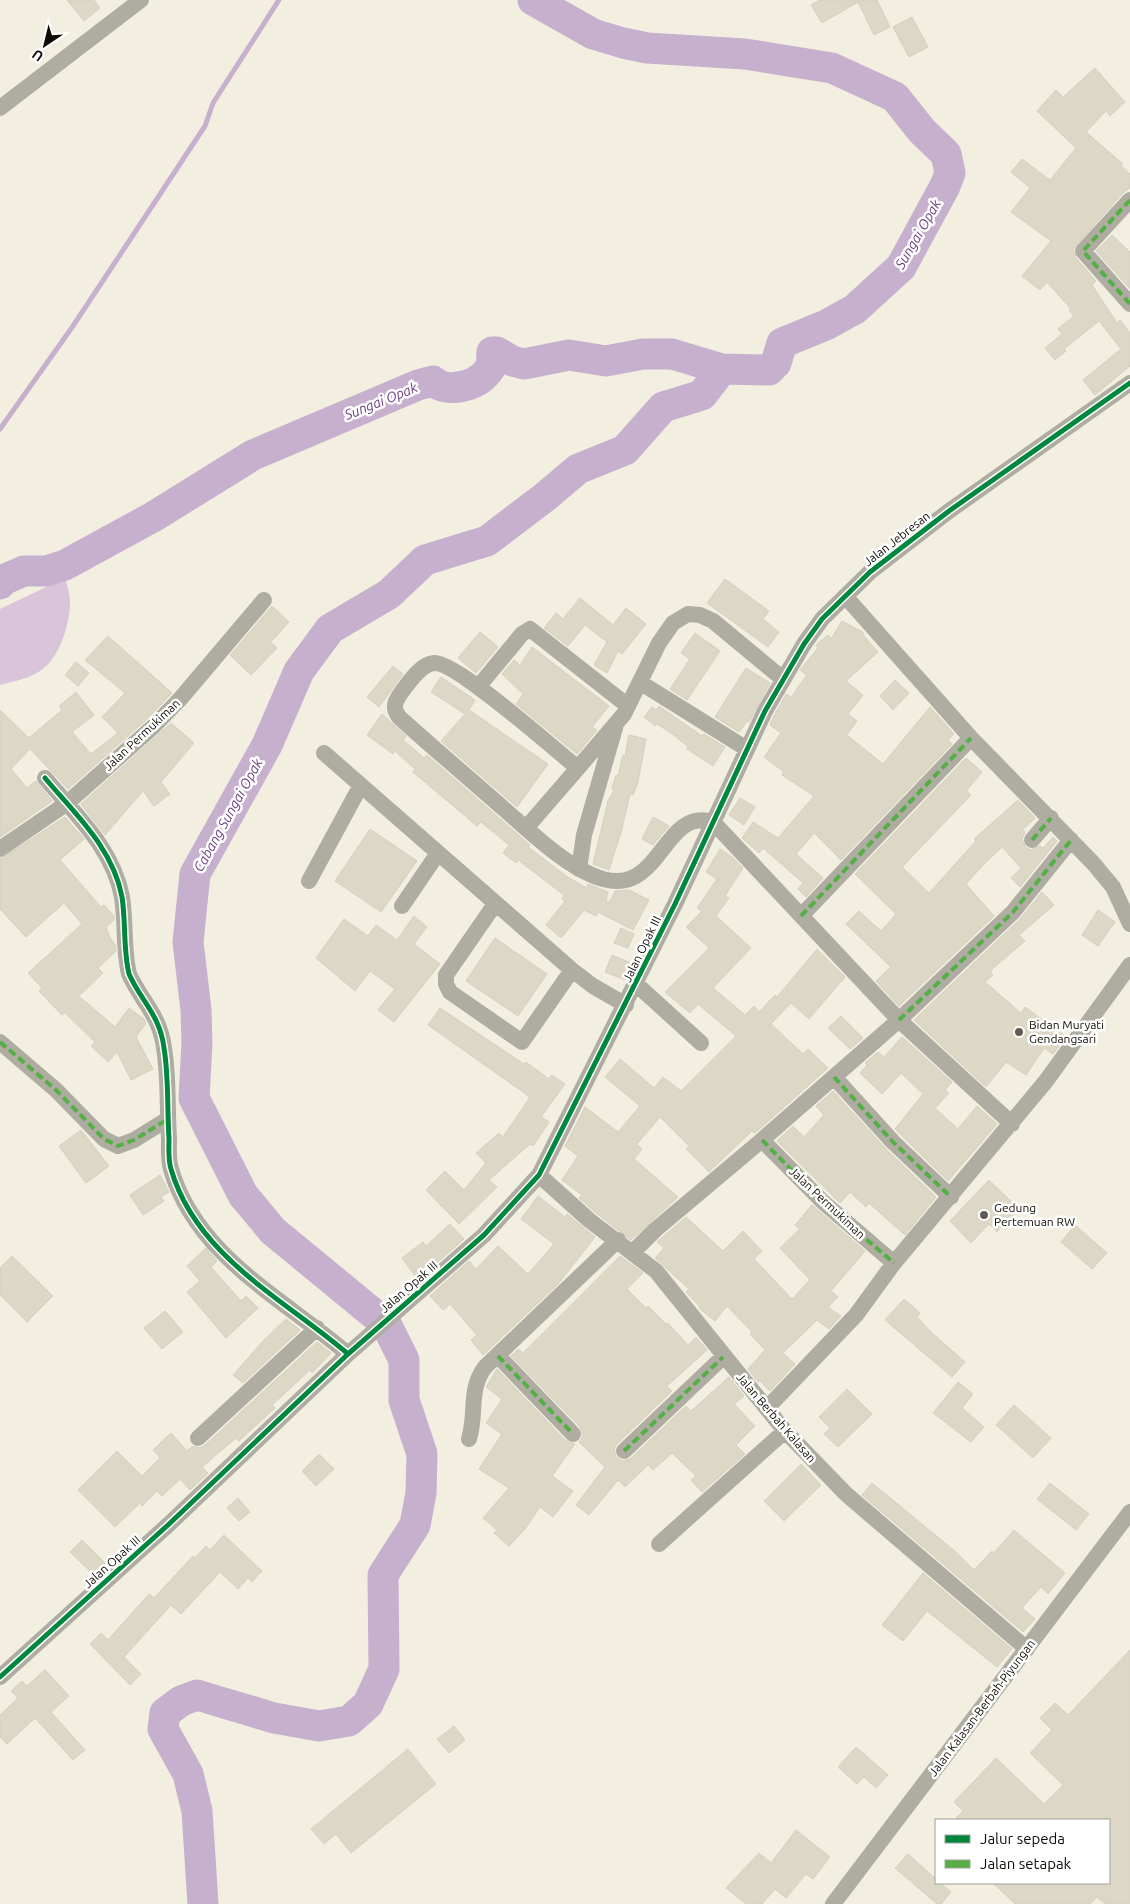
<svg xmlns="http://www.w3.org/2000/svg" width="1130" height="1904" font-family="Ubuntu,sans-serif">
<rect width="100%" height="100%" fill="#f2efe0"/>
<path fill="#d9c4da" d="M65 578C67 585 70 594 70 601 70 624 60 658 40 671 28 679 14 681 0 685V609Z"/>
<g fill="none" stroke-linecap="round" stroke-linejoin="round">
<path stroke="#c7afce" stroke-width="5" d="M0 429 73 326 205 126 213 103 279 0"/>
<path stroke="#c7afce" stroke-width="31" d="M0 584 3 580 24 571H46L65 565 153 517 253 455 418 385 433 381C447 394 477 386 488 371 493 366 491 359 492 352H497L512 361 524 364 569 355 606 361 643 354H672L722 369 769 370 776 363 782 343 826 325 855 309 901 267 945 186 950 173 946 154 922 131 895 97 832 68 745 54 647 48 623 43 593 34 533 0
M203 1904 197 1811 188 1774 163 1729 165 1713 181 1701 197 1695 274 1718 319 1726 349 1721 368 1704 384 1669 383 1575 415 1525 421 1493 422 1454 404 1400V1360L386 1324 273 1231 243 1195 194 1098 197 1043 196 1010 188 942 195 874 267 745 299 671 330 629 389 594 425 560 487 541 545 497 578 469 625 450 663 407 702 395 722 369"/>
</g>
<path fill="#dcd8c5" stroke="#d2d0c4" d="M67 0H94L100 8 84 21Z
M820 0H877L890 27 874 35 858 2 822 23 811 5Z
M912 17 928 47 909 57 893 27Z
M1095 68 1125 102 1110 116 1106 111 1086 132 1123 164 1121 166 1130 174V188L1123 193 1073 249 1076 258 1096 281 1092 285 1117 323 1120 320 1130 333V366L1095 395 1083 380 1121 349 1099 321 1064 349 1066 351 1055 360 1045 348 1062 334 1058 329 1074 316 1069 310 1071 309 1047 282 1040 290 1022 276 1051 241 1011 212 1030 188 1011 172 1022 159 1050 180 1076 148 1037 111 1056 90 1063 97Z
M1112 235 1130 252V289L1096 251Z
M725 579 769 611 763 619 779 632 768 647 707 603Z
M580 598 613 625 626 608 646 624 622 654 618 651 607 673 594 665 607 642 585 625 568 646 544 628 556 613 563 619Z
M272 606 289 622 271 642 277 648 251 675 230 655Z
M842 621 864 633 863 635 878 652 846 681 863 695 848 714 857 721 847 735 883 764 930 707 954 734 948 740 952 744 841 860 814 833 796 854 823 878 806 897 798 889 803 883 763 848 759 853 742 838 753 822 778 838 814 796 782 775 784 772 764 757 781 733 770 725 774 716 786 694 791 697 807 675 800 670 818 648 816 645 828 635 831 639Z
M480 632 498 647 476 673 458 658Z
M695 633 720 651 687 700 670 689 690 659 681 653Z
M108 636 172 693 147 719 68 789 30 749 11 769 27 788 36 781 52 801 0 837V710L29 738 62 710 59 706 76 692 94 715 72 732 91 754 118 733 102 717 125 693 85 660Z
M532 647 609 706 592 727 597 730 577 754 516 704 523 694 502 674 514 660 520 665Z
M76 662 89 673 78 686 65 675Z
M393 666 403 674 379 707 367 697Z
M746 668 770 683 749 722 747 721 739 732 715 717Z
M441 677 475 700 469 710 548 764 517 807 441 741 465 714 431 692Z
M895 680 909 693 893 710 880 696Z
M659 706 702 736 704 734 725 747 713 766 687 749 688 747 674 735 657 724 655 726 644 717 652 707 656 710Z
M382 714 406 736 403 740 424 758 427 755 530 845 528 847 569 878 587 888 588 884 608 892 606 901 610 902 615 891 629 890 649 900 633 930 598 912 596 916 584 910 561 938 546 925 565 901 562 899 564 895 518 860 516 863 503 853 509 845 481 822 477 826 413 772 415 769 395 751 393 754 367 735Z
M171 723 194 743 161 782 170 794 154 806 143 791 105 835 81 804Z
M629 735 646 739 638 782 633 795 630 794 622 829 609 870 593 864 608 801 614 790 612 788 616 775 618 776 623 755 625 756Z
M966 758 982 772 966 791 971 795 902 867 929 893 976 841 974 839 1018 800 1035 818 1022 830 1025 832 1022 839 1025 847 1031 850 1040 846 1043 848 1053 837 1057 841 1020 887 1011 878 1021 868 1002 847 984 864 966 884 994 916 899 1006 876 981 891 967 846 924 859 911 881 931 896 914 855 874Z
M740 798 755 807 744 825 729 815Z
M65 817 84 839 60 860 101 907 104 905 114 916V920L106 927 110 938 115 944 116 951 98 968 103 973 79 996 115 1027 129 1008 144 1019 146 1023 136 1037 153 1069 131 1080 117 1052 108 1062 91 1046 95 1042 64 1012 62 1015 39 991 42 988 28 973 82 924 64 903 26 937 0 909V859Z
M653 817 669 826 653 845 642 839Z
M370 829 417 861 381 912 335 881Z
M720 849 731 856 743 868 725 896 729 898 716 916 751 948 713 988 745 1015 754 1006 759 1012 775 995 777 997 817 949 845 977 809 1019 791 1003 771 1024 803 1054 808 1049 828 1068 755 1133 752 1131 709 1172 686 1149 689 1146 660 1117 637 1144 642 1149 634 1159 678 1197 631 1240 595 1212 579 1198 582 1195 562 1180 578 1156 565 1146 585 1107 618 1132 640 1106 605 1077 620 1059 654 1088 663 1077 681 1091 736 1036 698 1004 690 1013 665 992 709 948 686 927 702 911 697 908 717 879 706 872Z
M1042 892 1054 905 1019 935 1025 941 990 971 993 975 985 982 1021 1013 1025 1007 1066 1037 1053 1054 1044 1048 1026 1075 1006 1062 986 1087 914 1020 1020 919Z
M1098 910 1115 922 1098 946 1082 935Z
M414 916 427 927 414 944 440 964 394 1022 378 1010 395 989 370 971 355 991 316 958 344 919 368 936 376 925 397 940Z
M621 928 634 934 628 948 614 943Z
M495 938 547 974 518 1016 466 981Z
M612 955 631 963 625 980 605 972Z
M440 1008 524 1064 526 1062 549 1079 552 1075 565 1084 541 1117 549 1122 533 1146 530 1144 489 1180 497 1187 459 1224 426 1190 445 1171 464 1190 486 1163 476 1153 499 1133 503 1137 530 1097 428 1025Z
M841 1016 863 1038 850 1049 828 1028Z
M902 1037 952 1082 945 1090 949 1093 935 1108 958 1129 977 1106 997 1124 948 1181 895 1129 923 1094 901 1073 882 1094 860 1073 867 1065 865 1063 878 1052 884 1057Z
M833 1091 886 1149 936 1197 905 1235 869 1203 866 1207 850 1192 840 1203 777 1141 793 1126 804 1137 824 1115 816 1106Z
M81 1130 109 1166 86 1183 59 1146Z
M160 1175 169 1192 161 1197 164 1201 143 1215 130 1195Z
M989 1180 1019 1209 997 1232 989 1224 971 1243 950 1221Z
M538 1196 565 1217 567 1214 595 1237 558 1284 483 1355 471 1340 477 1335 450 1304 443 1310 430 1296 469 1261 476 1269 498 1246 528 1274 554 1244 521 1219Z
M812 1205 865 1251 831 1291 838 1297 828 1307 841 1316 829 1329 817 1320 783 1353 795 1364 770 1391 760 1381 758 1382 748 1369 765 1350 750 1334 752 1332 727 1306 715 1321 699 1308 700 1307 686 1292 689 1289 655 1258 664 1248 657 1242 686 1217 723 1251 743 1231 762 1251 754 1259 792 1299 810 1280 780 1248 800 1229 795 1225Z
M450 1224 464 1239 418 1280 402 1258 423 1242 426 1246Z
M1075 1225 1107 1253 1092 1269 1061 1242Z
M206 1248 217 1261 211 1267 241 1301 246 1296 258 1308 226 1338 187 1292 200 1281 187 1266Z
M12 1256 53 1296 27 1322 0 1295V1268Z
M620 1256 643 1273 627 1289 646 1308 648 1306 666 1324 668 1323 688 1345 696 1337 707 1350 667 1386 672 1391 617 1444 614 1449 616 1457 622 1461 630 1459 686 1406 691 1411 729 1377 744 1396 734 1404 755 1426 736 1445 745 1454 702 1492 691 1480 696 1476 672 1453 653 1470 648 1465 625 1487 618 1480 589 1515 576 1505 605 1467 579 1442 583 1436 580 1427 511 1356 518 1349 523 1353Z
M904 1299 920 1313 917 1317 931 1332 965 1362 952 1377 885 1320Z
M165 1311 183 1332 162 1349 144 1328Z
M286 1319 300 1330 243 1383 233 1375 263 1341Z
M317 1342 331 1353 312 1373 310 1370 272 1405 275 1408 239 1441 236 1438 202 1467 208 1473 190 1490 180 1479 162 1496 157 1491 142 1506 140 1503 115 1527 78 1490 117 1451 142 1476 160 1458 153 1450 171 1433 187 1451 193 1446 200 1448 204 1446Z
M497 1369 566 1441 575 1444 552 1476 573 1491 553 1517 540 1507 525 1529 509 1546 494 1533 497 1530 483 1518 509 1488 479 1469 502 1434 486 1423 502 1399 486 1387Z
M958 1382 973 1394 962 1408 984 1427 971 1442 933 1413Z
M847 1389 872 1414 838 1447 824 1434 830 1428 819 1417Z
M1014 1405 1051 1438 1033 1458 996 1425Z
M319 1454 334 1469 316 1486 302 1471Z
M801 1464 821 1485 784 1521 764 1501Z
M872 1483 956 1552 974 1570 992 1551 994 1553 1014 1530 1065 1573 1048 1594 1041 1587 1022 1608 1035 1619 1023 1632 862 1495Z
M1050 1483 1089 1514 1076 1530 1037 1499Z
M238 1498 250 1512 239 1521 227 1508Z
M224 1535 262 1571 252 1582 248 1578 238 1589 220 1572 181 1614 171 1605 124 1657 141 1674 130 1685 90 1644 101 1633 108 1640 149 1594 154 1598 193 1556 195 1558 206 1546 210 1550Z
M82 1540 106 1564 95 1576 70 1552Z
M923 1573 1012 1649 997 1667 927 1611 903 1641 882 1625Z
M1130 1650V1904H1105L1097 1897 1090 1904H1015L993 1883H1109V1820H954L963 1811 954 1802 996 1758 1044 1804 1063 1785 1030 1753 1052 1730 1040 1718 1055 1703 1068 1715Z
M45 1670 69 1696 51 1712 85 1750 73 1760 35 1718 7 1744 0 1737V1715L18 1698 11 1691 22 1681 27 1686Z
M454 1726 465 1740 449 1753 437 1739Z
M856 1747 888 1775 876 1788 864 1777 857 1784 838 1767Z
M408 1749 436 1784 351 1853 336 1834 324 1844 311 1829Z
M796 1830 830 1857 813 1879 806 1874 786 1898 775 1889 762 1904H746L726 1888 759 1853 771 1863Z
M908 1854 936 1879V1883H940L951 1892 941 1904H937L895 1868Z"/>
<g fill="none" stroke-linecap="round" stroke-linejoin="round">
<path stroke="#afaca2" stroke-width="16" d="M0 108 141 0
M1130 200 1083 251 1130 304
M845 596 971 738 1093 863 1113 887 1130 924
M641 683 747 749
M478 687 522 634 530 629 628 706
M324 753 572 970 593 986 626 1005
M45 778C75 814 113 848 122 897 126 922 123 949 129 974 141 1001 160 1015 164 1048 169 1078 167 1109 169 1139 169 1148 168 1160 171 1169 196 1256 284 1299 348 1354
M526 828 578 768
M1032 840 1051 818
M0 849 66 804 154 726 181 698 264 600
M579 869 584 835 615 728
M309 881 361 785
M495 904 446 975V984L450 992 522 1042 572 970
M402 906 438 853
M801 916 971 738
M636 984 701 1043
M0 1042 56 1090 104 1139 118 1146 134 1140 168 1119
M834 1077 893 1142 951 1197
M1012 1124 899 1020 1013 912 1071 840
M762 1140 823 1202 894 1263
M539 1175 589 1220 656 1271 785 1431 846 1494 1027 1649
M633 1252 655 1230 762 1140 899 1020 713 822C673 810 664 864 632 878 614 886 594 877 578 868 552 853 527 829 504 809 469 778 433 748 399 717 391 706 396 700 403 690 410 681 421 664 434 663 456 661 555 750 578 768L624 714 659 643 673 623 688 614 700 615 713 621 783 679
M498 1356 573 1434
M767 1408 856 1315 894 1263 1046 1081 1130 965
M198 1438 317 1328
M469 1439C477 1413 468 1390 485 1367L618 1240
M624 1451 723 1357
M659 1544 785 1431
M0 1677 168 1525 348 1354 484 1235 539 1175 675 904 765 711 804 644 822 619 870 572 949 511 1130 383
M833 1904 1130 1512"/>
<path stroke="#54b044" stroke-width="4" stroke-dasharray="8 4" stroke-linecap="butt" d="M1130 200 1083 251 1130 304
M1032 840 1051 818
M801 916 971 738
M899 1020 1013 912 1071 840
M0 1042 56 1090 104 1139 118 1146 134 1140 168 1119
M834 1077 893 1142 951 1197
M762 1140 823 1202 894 1263
M498 1356 573 1434
M624 1451 723 1357"/>
<g stroke="#fff" stroke-width="8">
<path id="cycleway" d="M45 778C75 814 113 848 122 897 126 922 123 949 129 974 141 1001 160 1015 164 1048 169 1078 167 1109 169 1139 169 1148 168 1160 171 1169 196 1256 284 1299 348 1354
M0 1677 168 1525 348 1354 484 1235 539 1175 675 904 765 711 804 644 822 619 870 572 949 511 1130 383"/>
</g>
<use href="#cycleway" stroke="#00873e" stroke-width="5"/>
</g>
<g fill="#5e5b51" stroke="#fff" stroke-width="2">
<circle cx="1019" cy="1032" r="5"/>
<circle cx="984" cy="1215" r="5"/>
</g>
<g text-anchor="middle" stroke-width="5" stroke-linejoin="round" paint-order="stroke">
<g font-size="12" fill="#0e0c04" stroke="#fff">
<text transform="translate(897 539) rotate(-38)" y="4">Jalan Jebresan</text>
<text transform="translate(142 735) rotate(-43)" y="4">Jalan Permukiman</text>
<text transform="translate(642 949) rotate(-64)" y="4">Jalan Opak III</text>
<text transform="translate(827 1203) rotate(43)" y="4">Jalan Permukiman</text>
<text transform="translate(409 1287) rotate(-41)" y="4">Jalan Opak III</text>
<text transform="translate(776 1418) rotate(49)" y="4">Jalan Berbah Kalasan</text>
<text transform="translate(112 1562) rotate(-42)" y="4">Jalan Opak III</text>
<text transform="translate(982 1708) rotate(-53)" y="4">Jalan Kalasan-Berbah-Piyungan</text>
</g>
<g font-size="12" fill="#0e0c04" stroke="#fff" text-anchor="start">
<text x="1029" y="1029">Bidan Muryati<tspan x="1029" dy="14">Gendangsari</tspan></text>
<text x="994" y="1212">Gedung<tspan x="994" dy="14">Pertemuan RW</tspan></text>
</g>
<g font-size="14" font-style="italic" fill="#6e4283" stroke="#fff">
<text transform="translate(918 234) rotate(-60)" y="5">Sungai Opak</text>
<text transform="translate(381 401) rotate(-22)" y="5">Sungai Opak</text>
<text transform="translate(228 815) rotate(-61)" y="5">Cabang Sungai Opak</text>
</g>
</g>
<rect x="935" y="1819" width="175" height="65" fill="#ffffff" stroke="#9f9e9b"/>
<rect x="945" y="1835" width="25" height="8" fill="#00873e" stroke="#9f9e9b"/>
<text x="980" y="1844" font-size="15" fill="#0e0c04">Jalur sepeda</text>
<rect x="945" y="1860" width="25" height="8" fill="#54b044" stroke="#9f9e9b"/>
<text x="980" y="1869" font-size="15" fill="#0e0c04">Jalan setapak</text>
<g transform="translate(45 45) rotate(215)" stroke="#ffffff" stroke-width="4" paint-order="stroke">
<path d="M0-4L9 19L0 12L-9 19Z" fill="#0e0c04"/>
<text y="-8" font-size="14" font-weight="bold" text-anchor="middle" fill="#0e0c04">U</text>
</g>
</svg>
